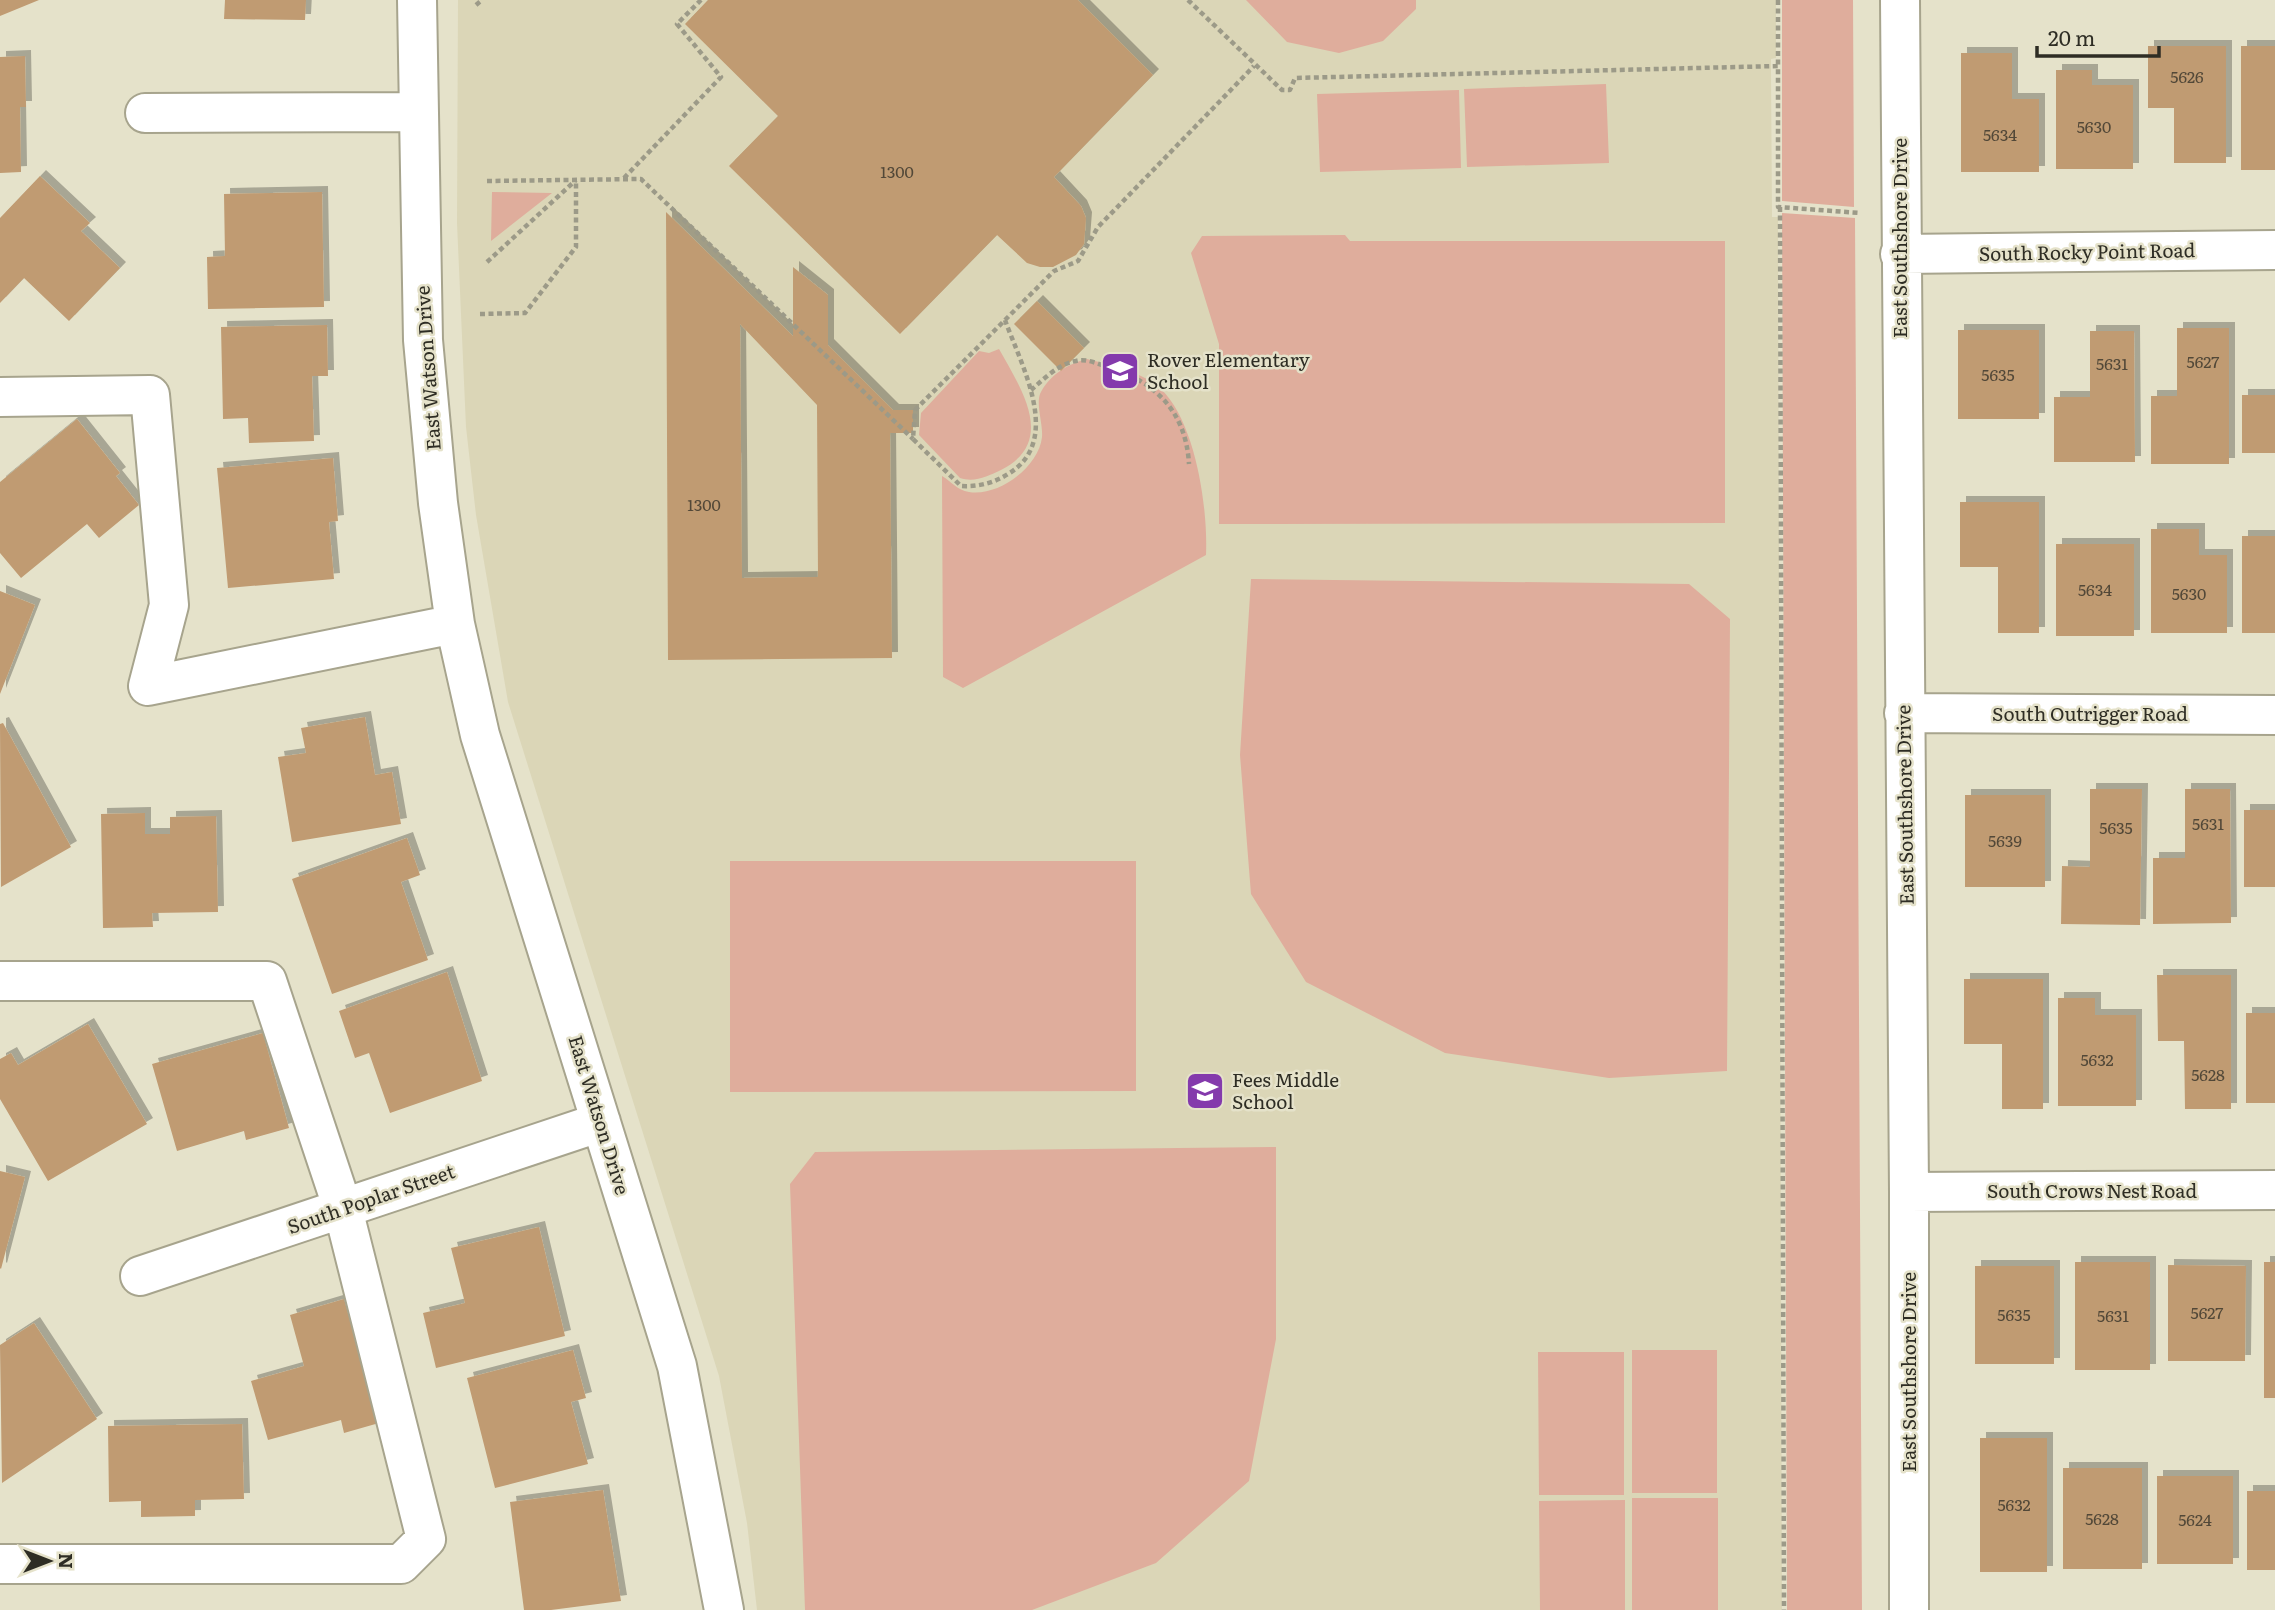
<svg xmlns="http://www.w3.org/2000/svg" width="2275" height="1610" font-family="Literata,serif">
<defs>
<filter id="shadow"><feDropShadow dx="6" dy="-6" stdDeviation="0" flood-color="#0004"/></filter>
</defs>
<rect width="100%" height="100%" fill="#e5e2ca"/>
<path fill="#dbd6b7" d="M458 0H1776V58L1771 59V71L1772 217H1778L1782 1610H757L747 1523 719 1376 508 702 476 515 466 427 457 223Z"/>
<path fill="#dfad9c" d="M1246 0H1416V9L1383 41 1339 53 1287 42Z
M1782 0H1853L1854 207 1782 201Z
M1606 84 1609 163 1467 167 1464 89Z
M1459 90 1461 168 1320 172 1317 94Z
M492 192 552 193 491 241Z
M1782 213 1855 218 1862 1610H1787Z
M1345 235 1350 241H1725V523L1219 524V344L1191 253 1202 236Z
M999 349C1020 387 1058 441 1001 470 988 476 975 483 960 478L919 435 921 413 979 351 989 353Z
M1087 359C1110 365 1143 372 1161 389 1196 423 1208 508 1206 555L963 688 943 677 942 476C952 482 957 490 969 492 998 497 1039 467 1042 437 1043 424 1036 405 1040 394 1048 376 1069 363 1087 359Z
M1251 579 1689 584 1730 619 1727 1071 1609 1078 1445 1053 1306 982 1251 894 1240 755Z
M730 861H1136V1091L730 1092Z
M1276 1147V1339L1249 1481 1156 1563 1032 1610H805L790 1184 815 1152Z
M1632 1350H1717V1493H1632Z
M1538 1352H1624V1495H1539Z
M1632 1498H1718V1610H1632Z
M1625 1500V1610H1540L1539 1501Z"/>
<path fill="#c09b72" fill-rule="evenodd" filter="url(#shadow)" d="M0 0H39L0 16Z
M225 0H306L305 20 224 19Z
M708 0H1078L1153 75 1054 177 1081 206 1086 218 1084 244 1076 255 1053 267H1040L1027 263 997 235 900 334 729 166 778 116 685 24Z
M2148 46H2226V163H2174V108H2148Z
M2241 46H2275V170H2241Z
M1961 53H2012V99H2039V172H1961Z
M25 56 26 107H20L21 172 0 173V57Z
M2056 70H2092V85H2133V169H2056Z
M40 176 90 223 81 231 120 268 69 321 24 278 0 303V218Z
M322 192 324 307 208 309 207 257 225 256 224 194Z
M666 212 793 336V267L828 295V345L893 410H913V433H890L892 658 668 660ZM740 324 817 405 818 577 742 578Z
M1037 301 1084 348 1061 371 1014 324Z
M327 325 328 376H312L314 441 249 443 248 418 223 419 221 327Z
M2177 328H2229V464H2151V396H2177Z
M1958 330H2039V419H1958Z
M2090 331H2134L2135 462H2054V397H2090Z
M2242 395H2275V453H2242Z
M77 419 120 473 116 476 139 505 99 538 87 524 21 578 0 553V482Z
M333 458 338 521 329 522 334 579 228 588 217 468Z
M1960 502H2039V633H1998V567H1960Z
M2151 529H2199V555H2227V633H2151Z
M2242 536H2275V633H2242Z
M2056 544H2134V636H2056Z
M0 591 35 605 0 694Z
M365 717 375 775 392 772 401 824 292 842 278 757 306 753 301 728Z
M3 723 71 847 1 887 0 724Z
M2090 789H2142L2140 925 2061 924 2062 866 2090 867Z
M2185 789H2230L2231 923 2153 924V858H2185Z
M1965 795H2045V887H1965Z
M2244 810H2275V887H2244Z
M145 813V834H170V817L216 816 218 912 152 913 153 927 103 928 101 814Z
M407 838 420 875 401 882 428 960 332 994 292 879Z
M447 972 482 1081 390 1113 369 1053 355 1058 339 1011Z
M2157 975H2231V1109H2185L2184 1041H2158Z
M1964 979H2043V1109H2002V1044H1964Z
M2058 998H2095V1015H2136V1106H2058Z
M2246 1013H2275V1103H2246Z
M88 1024 147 1124 48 1181 0 1099V1059L11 1053 18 1065Z
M263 1033 289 1128 246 1140 244 1131 177 1151 152 1064Z
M0 1171 25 1177 1 1269 0 1268Z
M539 1227 565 1336 436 1368 423 1313 465 1303 451 1248Z
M2075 1262H2150V1370H2075Z
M2264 1262H2275V1398H2264Z
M2168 1265 2246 1266 2245 1361H2168Z
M1975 1266H2054V1364H1975Z
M344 1299 379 1423 344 1433 341 1420 268 1440 251 1381 304 1366 290 1315Z
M34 1323 97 1419 2 1483 0 1345Z
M573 1350 586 1398 571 1402 588 1464 495 1488 467 1378Z
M242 1424 244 1499 195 1500V1516L141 1517V1501L109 1502 108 1426Z
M1980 1438H2047V1572H1980Z
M2063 1468H2142V1569H2063Z
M2157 1476H2233V1564H2157Z
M603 1490 621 1601 551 1610H524L510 1502Z
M2247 1491H2275V1570H2247Z"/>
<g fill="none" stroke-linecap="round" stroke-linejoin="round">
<g stroke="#a7a48d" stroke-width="42">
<path id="minor" d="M417 0 423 340 438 503 455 624 480 735 677 1366 724 1610
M1900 0 1909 1192V1610
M145 113 419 112
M1900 254 2275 250
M0 397 150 395 169 605 148 686 455 624
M1904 713 2275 715
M0 981H267L343 1209 426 1539 401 1564H0
M1909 1192 2275 1190
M140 1276 601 1122"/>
</g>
<path stroke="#9c9a88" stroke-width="4.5" stroke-dasharray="5 3.5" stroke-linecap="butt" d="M1188 0 1282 90H1290L1295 78 1778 66V207L1860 213
M1778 0V66
M476 5 482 0
M624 178 721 77 677 24 701 0
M487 181 641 179 913 439
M1780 207 1784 1610
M487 262 576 180
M480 314 525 313 576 247V180
M1005 320C1021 365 1064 441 1008 474 994 483 978 487 961 486L913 439 915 410 1054 271 1078 261 1098 227 1254 66
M1031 390C1044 379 1058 364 1076 361 1086 358 1098 364 1108 367 1156 382 1186 412 1189 464"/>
<use href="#minor" stroke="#fff" stroke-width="38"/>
</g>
<defs>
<g id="school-square" transform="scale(2.0125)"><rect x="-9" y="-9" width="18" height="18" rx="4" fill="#843aac" stroke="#e5e2ca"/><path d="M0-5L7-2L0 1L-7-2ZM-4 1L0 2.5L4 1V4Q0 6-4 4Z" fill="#fff"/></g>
</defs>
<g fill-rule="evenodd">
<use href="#school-square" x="1120" y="371"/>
<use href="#school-square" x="1205" y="1091"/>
</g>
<g text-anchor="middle" stroke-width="5" stroke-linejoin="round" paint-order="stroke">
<g font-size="16" fill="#524838">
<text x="2187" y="83">5626</text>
<text x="2094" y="133">5630</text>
<text x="2000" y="141">5634</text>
<text x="897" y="178">1300</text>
<text x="2203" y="368">5627</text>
<text x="2112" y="370">5631</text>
<text x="1998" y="381">5635</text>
<text x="704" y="511">1300</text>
<text x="2095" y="596">5634</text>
<text x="2189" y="600">5630</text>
<text x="2208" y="830">5631</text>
<text x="2116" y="834">5635</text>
<text x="2005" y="847">5639</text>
<text x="2097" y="1066">5632</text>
<text x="2208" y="1081">5628</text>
<text x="2207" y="1319">5627</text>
<text x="2014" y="1321">5635</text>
<text x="2113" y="1322">5631</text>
<text x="2014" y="1511">5632</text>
<text x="2102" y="1525">5628</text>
<text x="2195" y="1526">5624</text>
</g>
<g font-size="19" fill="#2e2d24" stroke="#e5e2ca">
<text transform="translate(1900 238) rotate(-90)" y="7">East Southshore Drive</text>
<text transform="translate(2087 252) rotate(-1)" y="7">South Rocky Point Road</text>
<text transform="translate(428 368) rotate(-94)" y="7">East Watson Drive</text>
<text x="2090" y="721">South Outrigger Road</text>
<text transform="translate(1905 805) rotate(-91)" y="7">East Southshore Drive</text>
<text transform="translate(599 1115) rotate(73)" y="7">East Watson Drive</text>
<text x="2092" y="1198">South Crows Nest Road</text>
<text transform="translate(371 1199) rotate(-19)" y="7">South Poplar Street</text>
<text transform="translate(1909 1372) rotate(-90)" y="7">East Southshore Drive</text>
</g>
<g font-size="19" fill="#2e2d24" stroke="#e5e2ca" text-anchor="start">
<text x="1147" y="367">Rover Elementary<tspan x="1147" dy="22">School</tspan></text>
<text x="1232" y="1087">Fees Middle<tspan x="1232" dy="22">School</tspan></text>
</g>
</g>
<g transform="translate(49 1561) rotate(90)" stroke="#e5e2ca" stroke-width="5" paint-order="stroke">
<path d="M0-5L12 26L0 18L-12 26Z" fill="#2e2d24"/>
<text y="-10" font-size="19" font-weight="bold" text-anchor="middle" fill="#2e2d24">N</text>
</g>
<path d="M2037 46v10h122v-10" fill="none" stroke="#2e2d24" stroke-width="3.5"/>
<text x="2048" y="46" font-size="21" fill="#2e2d24" stroke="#e5e2ca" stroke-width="5" paint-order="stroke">20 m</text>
</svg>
